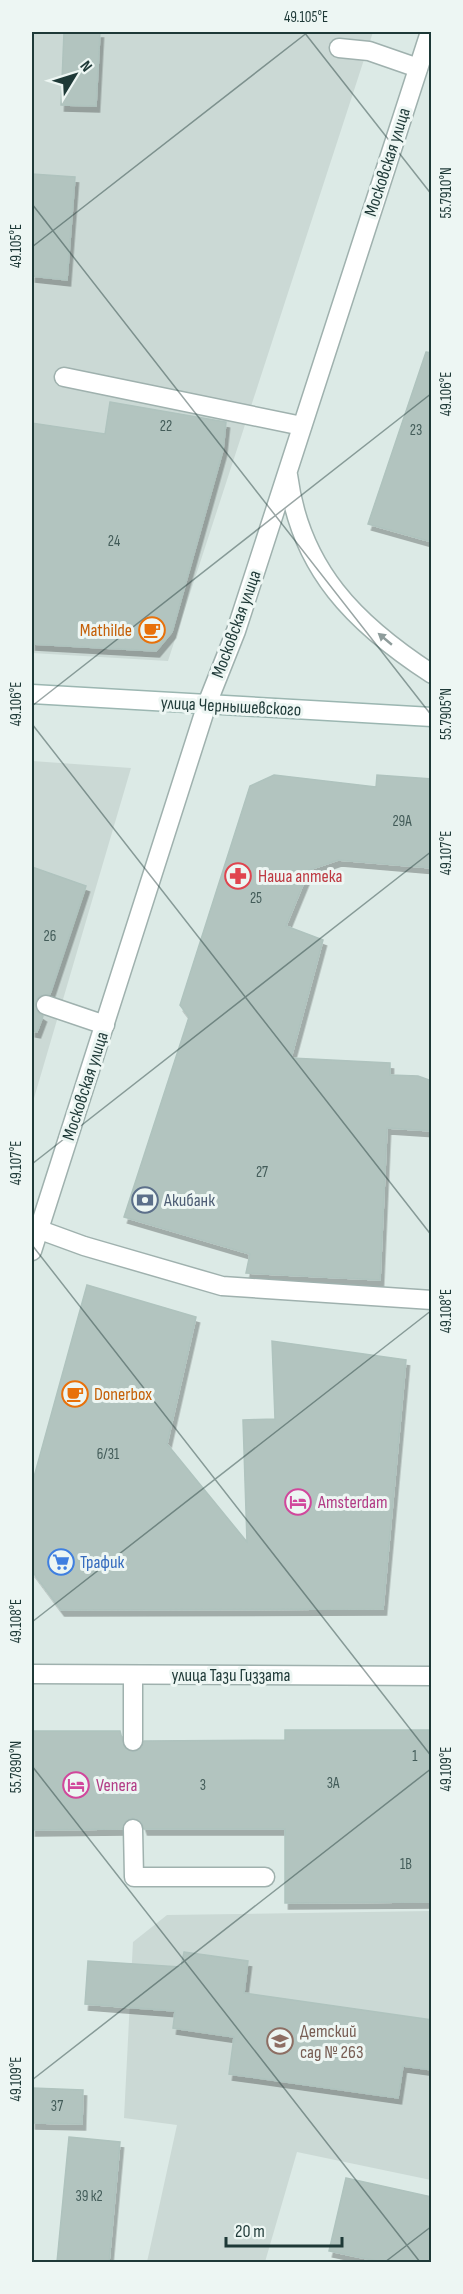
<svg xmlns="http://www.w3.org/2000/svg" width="463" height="2294" font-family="'Sofia Sans Condensed',sans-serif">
<defs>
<filter id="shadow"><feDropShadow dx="3.5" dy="6" stdDeviation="0" flood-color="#0004"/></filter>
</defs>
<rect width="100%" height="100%" fill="#dceae6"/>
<path fill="#cbd9d5" d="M32 32H373L168 661 32 653Z
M32 761 131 768 32 1105Z
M431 1911V2180L297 2152 265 2262H147L177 2125 124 2118 133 1942 167 1915Z"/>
<path fill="#b2c4bf" stroke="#afc3be" stroke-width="1.5" filter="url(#shadow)" d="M64 32H100L96 106 61 105Z
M32 174 75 177 67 280 32 276Z
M426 352 432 353V542L368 524Z
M110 402 226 422 223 450 172 632 156 651 32 644V423L105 434Z
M274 775 376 787 377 775 432 779V868L338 860 309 870 286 926 323 940 291 1058 390 1063V1075L418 1076 432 1081V1131L387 1128 380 1280 246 1273 250 1254 124 1217 189 1017 180 1005 250 786Z
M32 867 86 886 50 994 39 996 35 1002 37 1012 43 1016 37 1032 32 1031Z
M87 1285 196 1317 167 1444 247 1542 243 1420 275 1419 272 1341 406 1360 383 1609 61 1610 32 1571V1484Z
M285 1730H432V1902L285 1903V1829H144L142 1823 133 1818 127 1820 122 1829 32 1830V1731H120L124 1747 134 1752 142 1747 144 1741 285 1740Z
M184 1952 248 1961 244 1993 432 2020V2070L403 2066 398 2098 229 2074 234 2037 173 2028 175 2011 85 2004 88 1961 181 1967Z
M32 2088 83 2090 82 2124 32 2123Z
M69 2137 120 2142 109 2262H57Z
M346 2178 432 2197V2262H382L329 2251Z"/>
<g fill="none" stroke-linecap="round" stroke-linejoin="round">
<g stroke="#9fb1ae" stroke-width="21">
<path id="service" d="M339 48 369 51 418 68
M64 377 302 426
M46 1005 105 1025
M32 1227 84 1246 222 1286 432 1300
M133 1675V1741
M133 1829 134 1877H265"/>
</g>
<g stroke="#9fb1ae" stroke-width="21">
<path id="minor" d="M32 1674 432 1676"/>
</g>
<g stroke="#9fb1ae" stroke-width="21">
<path id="tertiary" d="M288 475C300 569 355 624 432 674
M32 1251 207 704 236 631 430 32"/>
</g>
<g stroke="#9bb6b1" stroke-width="21">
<path id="secondary" d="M32 694 432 717"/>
</g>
<use href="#service" stroke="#fff" stroke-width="18"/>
<use href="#minor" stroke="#fff" stroke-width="18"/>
<use href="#tertiary" stroke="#fff" stroke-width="18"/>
<use href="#secondary" stroke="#fff" stroke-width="18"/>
</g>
<defs><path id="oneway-solid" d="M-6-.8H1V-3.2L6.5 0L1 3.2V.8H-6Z" transform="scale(1.5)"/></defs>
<use fill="#8e9c9b" href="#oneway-solid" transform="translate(385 639) rotate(-140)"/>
<path fill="none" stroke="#1e3937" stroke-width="1.5" stroke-opacity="0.45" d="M304 32 432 195M32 204 432 716M32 247 308 32M32 706 432 393M32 724 432 1236M32 1164 432 851M32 1245 432 1757M32 1622 432 1310M32 1766 420 2262M32 2080 432 1768M385 2262 432 2226"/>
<defs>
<g id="cafe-ring" transform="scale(1.35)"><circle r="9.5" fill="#edf6f3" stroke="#e8710a" stroke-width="1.5"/><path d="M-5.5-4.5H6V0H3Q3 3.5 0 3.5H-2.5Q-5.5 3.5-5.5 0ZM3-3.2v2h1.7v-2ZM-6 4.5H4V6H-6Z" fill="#e8710a"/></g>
<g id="pharmacy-ring" transform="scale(1.35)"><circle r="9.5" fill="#edf6f3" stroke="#e0444e" stroke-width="1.5"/><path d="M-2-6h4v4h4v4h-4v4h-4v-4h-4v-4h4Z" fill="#e0444e"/></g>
<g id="bank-ring" transform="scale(1.35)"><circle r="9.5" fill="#edf6f3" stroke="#5c6f8a" stroke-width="1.5"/><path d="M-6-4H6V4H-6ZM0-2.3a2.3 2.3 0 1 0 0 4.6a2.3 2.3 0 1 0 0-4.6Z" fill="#5c6f8a"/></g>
<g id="hotel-ring" transform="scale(1.35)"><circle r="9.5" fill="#edf6f3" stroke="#d1479c" stroke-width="1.5"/><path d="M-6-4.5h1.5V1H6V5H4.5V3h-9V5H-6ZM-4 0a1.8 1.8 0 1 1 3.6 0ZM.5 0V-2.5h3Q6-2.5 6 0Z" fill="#d1479c"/></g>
<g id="supermarket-ring" transform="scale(1.35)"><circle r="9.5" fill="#edf6f3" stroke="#3f7fe0" stroke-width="1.5"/><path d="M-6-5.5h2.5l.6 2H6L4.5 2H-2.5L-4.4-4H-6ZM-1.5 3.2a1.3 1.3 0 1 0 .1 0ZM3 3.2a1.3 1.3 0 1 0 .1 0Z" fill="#3f7fe0"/></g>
<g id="school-ring" transform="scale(1.35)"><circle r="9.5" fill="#edf6f3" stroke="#8d6e63" stroke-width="1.5"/><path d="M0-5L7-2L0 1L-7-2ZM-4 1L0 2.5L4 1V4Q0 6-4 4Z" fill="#8d6e63"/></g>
</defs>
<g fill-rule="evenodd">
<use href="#cafe-ring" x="152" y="630"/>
<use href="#pharmacy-ring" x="238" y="876"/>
<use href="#bank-ring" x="145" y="1200"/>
<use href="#cafe-ring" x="75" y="1394"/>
<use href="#hotel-ring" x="298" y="1502"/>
<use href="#supermarket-ring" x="61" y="1562"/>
<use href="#hotel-ring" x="76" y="1785"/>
<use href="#school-ring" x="280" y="2041"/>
</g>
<g text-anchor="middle" stroke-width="6" stroke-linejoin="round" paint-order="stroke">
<g font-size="15" fill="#435c59">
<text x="166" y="431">22</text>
<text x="416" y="435">23</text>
<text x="114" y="546">24</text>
<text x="402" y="826">29А</text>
<text x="256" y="903">25</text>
<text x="50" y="941">26</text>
<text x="262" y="1177">27</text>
<text x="108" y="1459">6/31</text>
<text x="415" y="1761">1</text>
<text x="333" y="1788">3А</text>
<text x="203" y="1790">3</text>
<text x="406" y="1869">1В</text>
<text x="57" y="2111">37</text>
<text x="89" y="2201">39 к2</text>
</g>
<g font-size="18" fill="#1e3937" stroke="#edf6f3">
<text transform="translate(387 162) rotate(-72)" y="6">Московская улица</text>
<text transform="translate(236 624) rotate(-70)" y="6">Московская улица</text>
<text transform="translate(231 706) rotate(3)" y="6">улица Чернышевского</text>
<text transform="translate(85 1086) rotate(-72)" y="6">Московская улица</text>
<text x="231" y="1681">улица Тази Гиззата</text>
</g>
<g font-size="18" fill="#c56008" stroke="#edf6f3" text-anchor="end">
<text x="132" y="636">Mathilde</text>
<text x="94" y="1400" text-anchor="start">Donerbox</text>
</g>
<g font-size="18" fill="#be3a42" stroke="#edf6f3" text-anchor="start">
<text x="258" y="882">Наша аптека</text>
</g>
<g font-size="18" fill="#4e5e75" stroke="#edf6f3" text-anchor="start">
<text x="164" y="1206">Акибанк</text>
</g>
<g font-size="18" fill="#b23c85" stroke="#edf6f3" text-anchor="start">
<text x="318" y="1508">Amsterdam</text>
<text x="96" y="1791">Venera</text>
</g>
<g font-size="18" fill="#366cbe" stroke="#edf6f3" text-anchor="start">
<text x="80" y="1568">Трафик</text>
</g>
<g font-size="18" fill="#785e54" stroke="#edf6f3" text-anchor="start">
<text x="300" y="2037">Детский<tspan x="300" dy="21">сад № 263</tspan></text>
</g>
</g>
<rect width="463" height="2294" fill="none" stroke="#edf6f3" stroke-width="66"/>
<g transform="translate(75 75) rotate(52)" stroke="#edf6f3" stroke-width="4.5" paint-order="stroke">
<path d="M0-4.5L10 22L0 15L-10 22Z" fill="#1e3937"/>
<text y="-9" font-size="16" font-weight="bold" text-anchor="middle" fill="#1e3937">N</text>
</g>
<path d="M226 2237v9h116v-9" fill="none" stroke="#1e3937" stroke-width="3"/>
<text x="235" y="2237" font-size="18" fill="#1e3937" stroke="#edf6f3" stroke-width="4.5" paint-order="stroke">20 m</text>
<rect x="33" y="33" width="397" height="2228" fill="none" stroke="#1e3937" stroke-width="2"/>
<g font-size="15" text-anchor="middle" fill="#1e3937">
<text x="306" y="22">49.105°E</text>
<text transform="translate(446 193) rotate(-90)" y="5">55.7910°N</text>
<text transform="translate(16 246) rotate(-90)" y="5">49.105°E</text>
<text transform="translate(446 394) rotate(-90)" y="5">49.106°E</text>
<text transform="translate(16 704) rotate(-90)" y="5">49.106°E</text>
<text transform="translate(446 714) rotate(-90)" y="5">55.7905°N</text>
<text transform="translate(446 853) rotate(-90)" y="5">49.107°E</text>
<text transform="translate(16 1163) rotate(-90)" y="5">49.107°E</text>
<text transform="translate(446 1311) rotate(-90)" y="5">49.108°E</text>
<text transform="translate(16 1621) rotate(-90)" y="5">49.108°E</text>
<text transform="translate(16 1767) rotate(-90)" y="5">55.7890°N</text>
<text transform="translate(446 1769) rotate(-90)" y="5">49.109°E</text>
<text transform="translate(16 2079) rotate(-90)" y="5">49.109°E</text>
</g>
</svg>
